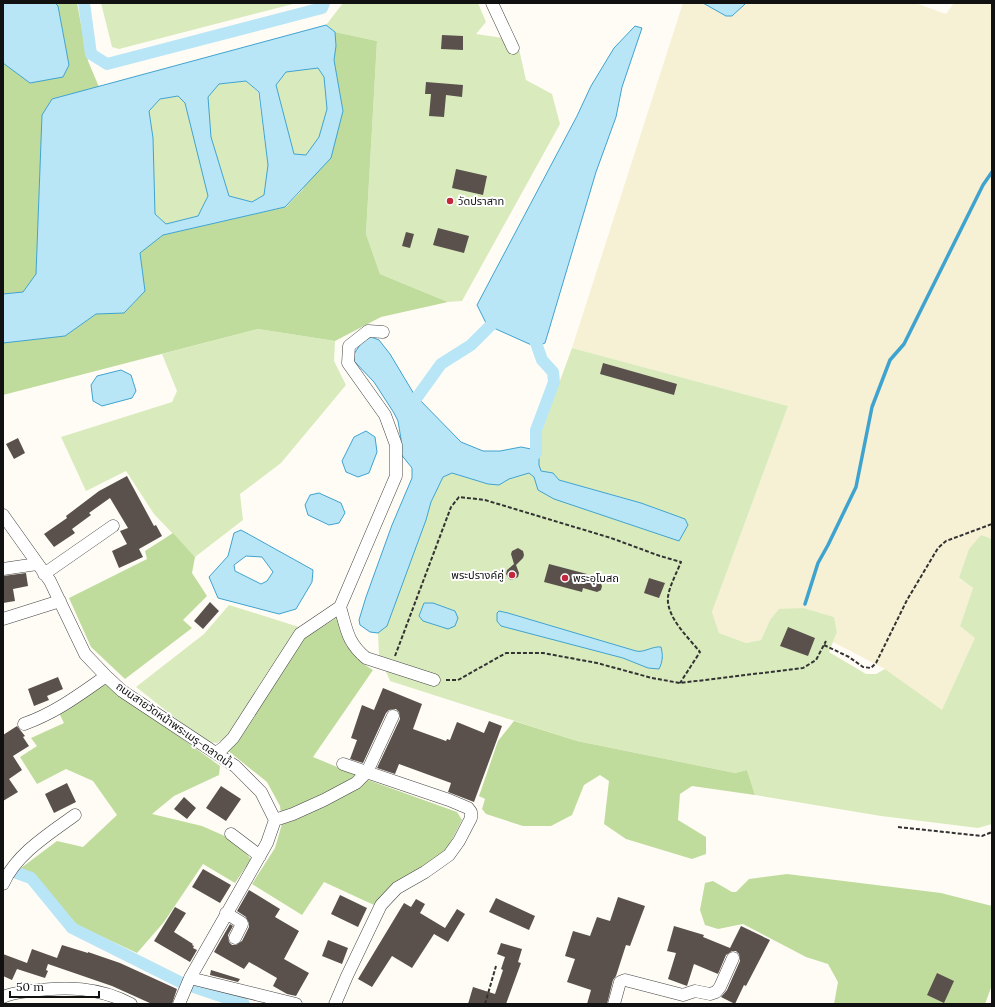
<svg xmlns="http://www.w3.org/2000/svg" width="995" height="1007" font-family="Lora,'Noto Sans Thai',serif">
<rect width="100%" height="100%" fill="#fffcf5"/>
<path fill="#f6f0d4" d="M683 3H703L726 16H732L746 3H915L946 14 954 3H992V539L981 535 959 579 973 588 960 626 976 638 942 711 885 669 833 642 837 632 834 617 804 608 770 620 761 640 746 643 719 633 712 612 788 406 572 348Z"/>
<path fill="#d9ebbd" d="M101 3H297L119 49 112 47Z
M343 3H478L486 22 476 34 517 40 526 80 552 94 560 124 462 301 448 302 380 274 366 234 377 41 335 32 326 25Z
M318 68 324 77 327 109 319 137 306 155 294 154 276 85 286 72Z
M246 81 258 92 268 165 264 195 252 202 229 196 211 137 208 97 219 84Z
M178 96 185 103 208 196 198 216 166 224 155 214 153 138 149 111 159 99Z
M258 329 335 341 334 361 346 385 281 463 240 494 243 520 195 557 154 514 126 471 86 491 61 437 172 402 177 391 162 354Z
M572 348 788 406 712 612 719 633 746 643 761 640 770 620 779 609 804 608 834 617 837 632 829 652 866 674H876L885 669 942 710 975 638 960 626 973 588 959 578 969 549 981 535 992 539V824L978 828 881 816 755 795 747 770 735 773 577 741 390 681 379 656 378 633 387 626 426 520 431 502 443 477 452 473 488 484 499 485 509 479 529 473 534 477 538 490 641 503 559 480 553 473 541 471 539 465 540 435Z
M229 605 299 627 228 736 217 743 206 742 136 687 204 634Z"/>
<path fill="#bfdc9c" d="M55 3H77L88 61 99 87 52 99 42 115 36 274 23 292 3 294V63L30 83 69 65 58 6Z
M335 32 377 41 366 234 380 274 448 302 381 317 335 341 258 329 3 395V343L65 336 96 314 125 312 145 291 140 253 163 235 286 207 303 189 343 111 334 60 336 46Z
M173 533 195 557 192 573 207 596 183 620 192 628 125 679 91 647 69 598 147 559 145 551Z
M338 617 346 645 362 663 373 670 313 757 371 781 457 812 462 820 447 849 421 870 390 887 374 905 324 882 302 915 252 884 275 848 282 824 280 806 267 782 227 750 303 639Z
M106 684 220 766 219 775 174 796 152 814 202 826 234 840 251 859 235 883 203 864 164 922 137 953 77 925 34 875 21 868 57 841 83 847 117 815 93 781 66 769 37 784 20 757 37 746 31 738 64 723 59 713Z
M514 721 577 741 735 773 747 770 755 795 692 786 680 794 678 820 706 837V854L692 859 626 839 604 824 609 781 600 775 584 785 572 815 551 826H523L486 814 482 809 485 799 479 796 498 741Z
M787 874 941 893 992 906V985L985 1004H834L838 982 828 964 806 957 743 924 718 929 705 925 700 910 705 883 713 881 732 892H736L749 879Z"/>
<path fill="#b9e6f7" stroke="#3fa3cf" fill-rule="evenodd" d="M3 3H55L58 6 69 65 63 77 30 83 3 63Z
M703 3H744L745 4 732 16H726Z
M326 25 335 32 336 46 334 60 343 111 331 158 285 207 163 235 140 253 145 291 124 313 96 314 65 336 3 343V294L23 292 36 274 42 115 52 99ZM318 68 324 77 327 109 319 137 306 155 294 154 276 85 286 72ZM246 81 259 92 268 165 264 195 252 202 229 196 211 137 208 97 219 84ZM178 96 185 103 208 196 198 216 166 224 155 214 153 138 149 111 160 99Z
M635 26 642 28 622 87 616 117 596 172 545 343 536 347 487 325 477 305 577 116 591 86 614 48Z
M371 337 379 340 390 354 414 394 461 442 483 451H500L521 447 531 449 539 456V465L541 471 553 473 559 480 641 503 685 519 688 525 679 541 554 499 538 490 534 477 529 473 509 479 499 485 488 484 452 473 443 477 431 502 426 520 387 626 378 633 370 632 360 625 359 620 366 597 392 525 412 478V468L400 453 401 439 398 421 394 413 374 382 354 361V354L362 342Z
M121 370 131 375 136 391 132 398 102 406 93 401 91 385 97 376Z
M366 431 375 437 377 452 369 473 358 477 346 472 342 461 354 437Z
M319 493 341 503 345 513 339 523 329 525 308 515 305 505 310 495Z
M241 530 313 570 312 582 296 609 279 614 218 598 209 577 228 556 234 533ZM246 556 262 557 273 572 267 581 261 584 235 571 234 565Z
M424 603H433L455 611 458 618 455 626 448 629 423 621 419 616Z
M499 611 508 613 636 651C644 653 652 646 661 647 663 655 663 661 659 669L648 668 623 658 501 626 497 621V613Z"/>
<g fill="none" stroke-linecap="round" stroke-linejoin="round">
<path stroke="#3fa3cf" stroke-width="3.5" d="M805 604 818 563 828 545 856 487 872 407 890 360 904 344 983 185 992 172"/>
<path stroke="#b9e6f7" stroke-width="12" d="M84 3 91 54 107 64 322 8 324 3
M497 319 530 326 542 360 553 372 554 382 536 430V453L526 463 490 470 435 449 413 419 410 407 441 364 471 345Z
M17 873 31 878 72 928 180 982
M194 987 244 1004"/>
</g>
<path fill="#5a514d" d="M442 35 463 36V50L441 49Z
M426 82 463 85 462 97 446 95 444 117 429 116 431 94H425Z
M456 169 487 176 483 195 452 188Z
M438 228 469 236 464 253 433 245Z
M406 232 414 234 410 248 402 246Z
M603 363 677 384 674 395 600 374Z
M18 438 25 453 14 459 6 444Z
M127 476 154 526 156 525 162 536 139 549 143 557 119 568 112 551 127 544 120 531 128 528 110 498 89 513 91 515 72 529 75 533 54 547 44 534 67 518 66 516 99 491Z
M518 548 523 551 524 555 523 558 516 565 519 573 518 577 512 580 509 579 506 574 507 570 514 564 511 554 512 551Z
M549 564 587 574 586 579 600 582 602 586 601 590 597 592 583 588 582 592 544 582Z
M26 573 28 586 13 589 15 601 3 603V576Z
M649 578 665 583 659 598 644 593Z
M210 602 219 611 203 629 194 621Z
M788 627 815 638 808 656 780 646Z
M58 677 63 689 47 696 49 700 34 706 28 689Z
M383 688 422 704 413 729 446 741 447 739 450 740 457 722 484 733 489 721 502 726 474 802 448 792 451 783 399 764 395 774 377 768 400 719 399 712 396 709 389 710 386 713 363 763 350 759 357 740 351 738 362 705 374 710Z
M17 726 25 736 23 737 29 746 13 756 22 770 9 779 18 792 3 801V735Z
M67 783 76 802 54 813 45 794Z
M221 786 241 799 226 821 206 808Z
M184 797 196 808 187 819 174 809Z
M203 869 231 885 220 903 192 887Z
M249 890 280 909 275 917 299 931 284 959 309 973 296 996 287 994 273 986 277 978 249 962 244 969 214 952 230 924 233 926 228 935 229 942 232 945H236L242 941 249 927V923L246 917 237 911Z
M340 895 367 908 358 927 331 914Z
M618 897 645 906 630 946 626 945 616 976 613 980 607 1004H587L591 990 567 982 575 959 565 956 573 931 590 936 597 917 610 921Z
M496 898 535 916 529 930 489 912Z
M416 899 425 904 420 913 445 928 457 909 465 914 448 942 434 934 412 968 392 956 372 987 358 979 404 903 411 907Z
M175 907 186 913 174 932 193 944 192 945 194 946 193 948 197 950 190 962 154 941Z
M674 926 704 935 703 937 730 948 741 926 770 940 746 986 744 985 735 1004 721 997 727 990 740 961 739 954 736 951H732L726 955 718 974 694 964 687 986 668 979 676 953 667 951Z
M328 940 348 948 342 964 322 956Z
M501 943 522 949 518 962 521 963 506 1004H468L473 987 495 994 503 970 501 969 505 957 497 954Z
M62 945 88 953V952L120 963 177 989 172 1004H152L112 986 48 964 46 970 48 971 45 978 17 969 12 980 3 976V954L27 963 32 949 57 958Z
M211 970 240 979 238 982 210 975Z
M937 973 954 981 944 1003 927 995Z"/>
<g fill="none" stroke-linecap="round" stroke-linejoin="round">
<g stroke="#444" stroke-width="13">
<path id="minor" d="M492 3 513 48
M3 515 50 581 85 654 106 676 122 691 235 766 261 792 275 820 267 843 190 978 179 1004
M3 569 37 564
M44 574 113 526
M340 607C347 630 347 642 366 658L434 680
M3 619 60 601
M24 724C55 713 79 695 106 676
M216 753 223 748 233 738 300 634 340 607 396 476V445L385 415 348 363 349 346 368 331 383 332
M275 820 293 814 324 800 356 783 367 772 393 716
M231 834 260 856
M3 884C16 854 49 834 75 815
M226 913 242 923V924L235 938
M190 978 296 1004
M3 997C11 993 21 992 30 991 66 986 98 987 131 1004
M335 1004 347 976 381 905 397 888 425 872 449 855 459 841 471 818V812L468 808 449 800 343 764
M614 1004 620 982 625 980 683 995 695 991 710 994 716 992 720 987 733 958"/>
</g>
<path stroke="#333" stroke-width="2" stroke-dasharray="4 2" stroke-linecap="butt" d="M824 645 849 657 863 667 871 668 876 663 907 600 938 548 946 541 992 524
M395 656 451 507 459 497 485 500 611 538 660 556 681 562C677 572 669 587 668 597 666 617 688 637 700 652L680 683
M446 680H458L506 653H543L597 663 652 678 680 683 803 668 816 660 826 641
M898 827 982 836 992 832
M485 1004 496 966"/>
<use href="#minor" stroke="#fff" stroke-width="12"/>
</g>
<g fill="#c4263c" stroke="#fff" stroke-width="1.5">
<circle cx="450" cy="201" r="4"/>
<circle cx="512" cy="575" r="4"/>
<circle cx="565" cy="578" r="4"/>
</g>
<g text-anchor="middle" stroke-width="4" stroke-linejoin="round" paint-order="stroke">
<g font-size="11" fill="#111" stroke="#fff" text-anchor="start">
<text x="458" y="205">วัดปราสาท</text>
<text x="504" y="579" text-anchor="end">พระปรางค์คู่</text>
<text x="573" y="582">พระอุโบสถ</text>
</g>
<g font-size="11" fill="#111" stroke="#fff">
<text transform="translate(175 725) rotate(35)" y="4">ถนนสายวัดหน้าพระเมรุ-ตลาดน้ำ</text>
</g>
</g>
<rect width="995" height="1007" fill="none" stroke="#111111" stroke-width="8"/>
<path d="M10 991v6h89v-6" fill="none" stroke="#111111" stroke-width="2"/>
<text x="16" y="991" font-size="12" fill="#111111" stroke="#ffffff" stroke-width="3" paint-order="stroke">50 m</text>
</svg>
